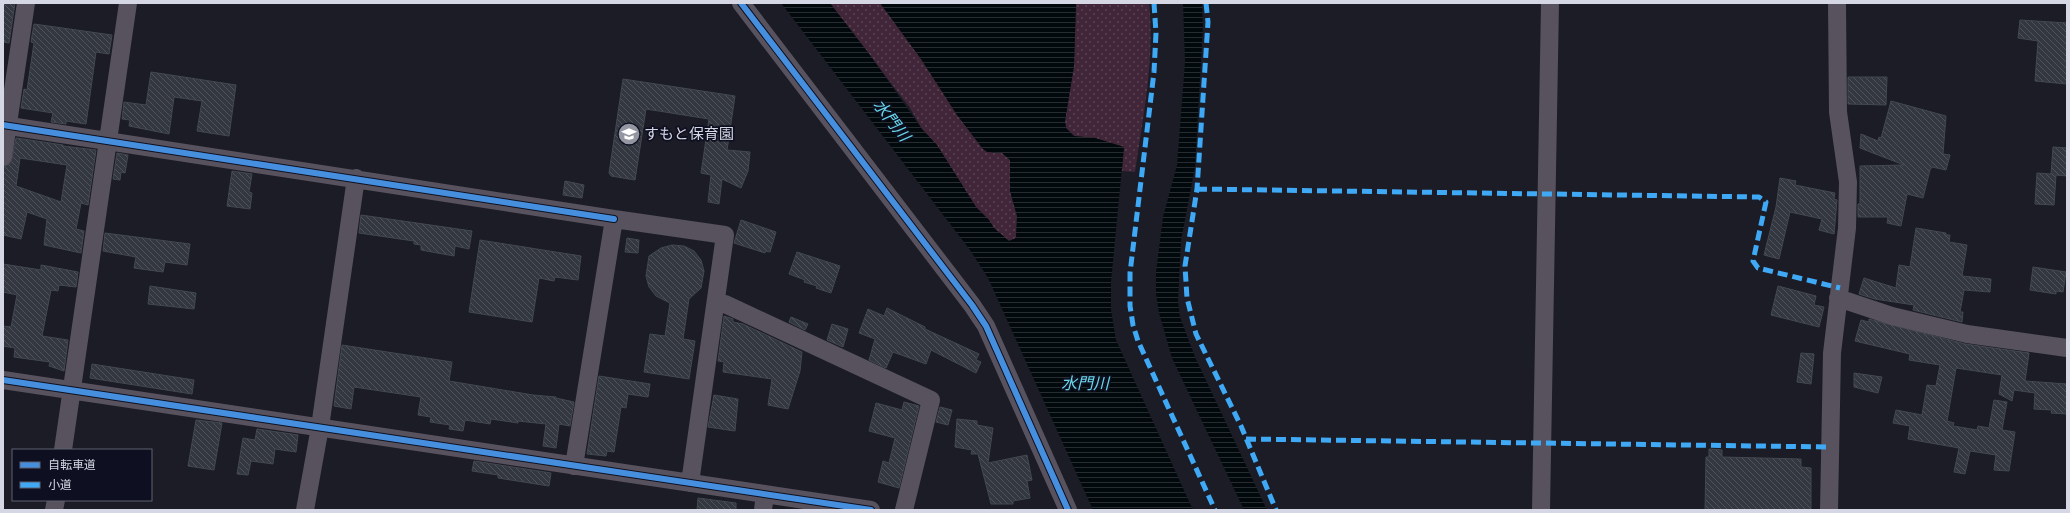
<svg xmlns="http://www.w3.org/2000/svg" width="2070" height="513" font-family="Jost,'Noto Sans JP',sans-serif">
<defs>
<pattern id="grass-dots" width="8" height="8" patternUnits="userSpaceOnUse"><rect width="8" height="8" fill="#402638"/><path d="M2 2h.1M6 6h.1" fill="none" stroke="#5b4555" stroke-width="1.8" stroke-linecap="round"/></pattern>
<pattern id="water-rules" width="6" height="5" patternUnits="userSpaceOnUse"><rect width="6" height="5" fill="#02090d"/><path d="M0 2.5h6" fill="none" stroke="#262c30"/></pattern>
<pattern id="building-back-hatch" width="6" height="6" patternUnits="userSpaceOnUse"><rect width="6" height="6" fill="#33373f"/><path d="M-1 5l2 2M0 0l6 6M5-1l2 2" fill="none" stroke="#50535b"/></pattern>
</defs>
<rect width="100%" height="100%" fill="#1b1c26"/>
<path fill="url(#grass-dots)" d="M830 3H880L921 59 957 115 983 149 993 153H1002L1010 160V191L1017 216 1016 238 1009 241 994 228 989 220 976 207 937 145 922 129 910 108Z
M1076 3H1149C1155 60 1143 116 1135 172L1122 171 1124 147 1095 138 1074 136 1066 128 1065 121 1074 66Z"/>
<path fill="url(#water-rules)" d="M781 3H830L870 55 922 129 937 145 976 207 989 220 994 228 1009 241 1016 238 1017 216 1010 191V160L1002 153 987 152 983 149 957 115 921 59 880 3H1076L1074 66 1065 121 1066 128 1074 136 1095 138 1124 147 1111 282V310L1116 340 1193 510H1093L988 278 970 250Z
M1183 3H1202L1203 26 1195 167 1181 241 1178 301 1180 317 1195 357 1267 510H1244L1172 358 1159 313 1156 294V272L1163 217 1177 165 1185 62Z"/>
<path fill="url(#building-back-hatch)" stroke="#434850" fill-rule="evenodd" d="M3 3H15L9 43 3 42Z
M2020 20 2067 23V84L2035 81 2038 41 2018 38Z
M34 24 112 35 109 54 96 52 86 124 66 121V124L51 122 53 113 21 108 24 89 27 90 34 43 31 42Z
M151 72 236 85 229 136 197 131 202 101 174 97 169 134 129 126 130 120 122 119 124 102 146 105Z
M1848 77H1887L1886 105 1848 104Z
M623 79 735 96 727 150 750 152 748 171 741 188 722 179 719 204 708 202 711 175 701 173 709 119 646 109 635 180 611 176 609 173Z
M1891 101 1946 116 1943 154 1950 155 1946 170 1932 167 1930 170 1923 198 1907 194 1901 226 1887 223 1888 217H1858V204H1860V166L1904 165 1860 148 1861 134 1878 141 1879 137 1881 138Z
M16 138 63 145V146L96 150 88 205 81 203 76 229 84 231 81 253 44 245 47 219 27 212 21 239 3 235V167L11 163ZM20 158 67 165 61 202 16 186Z
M2053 147 2067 148V176L2056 175 2054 205 2035 204 2037 173 2051 174Z
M117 153 128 155 125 173 121 172 120 180 113 179Z
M232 171 252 174 249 192 252 193 250 209 227 206Z
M1780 178 1796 181 1795 185 1835 193 1834 199 1837 200 1834 234 1819 230 1822 219 1790 212 1779 259 1764 255 1776 207Z
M565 181 584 185 582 198 563 195Z
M361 215 472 231 469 249 455 246 454 256 421 250V245L414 244V241L359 233Z
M741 220 776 232 770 252 766 251 765 253 734 243Z
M1916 228 1946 233V235H1950L1949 242 1967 245 1962 276 1991 279 1990 292 1964 290 1960 312H1963L1962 322 1913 310 1914 305 1875 299 1859 294 1864 278 1896 288 1899 265 1910 267Z
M105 233 190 244 187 265 165 262 163 272 134 268 136 257 103 251Z
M627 238 639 240 638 253 625 252Z
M480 240 581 256 578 280 555 277 554 281 539 278 532 322 469 312Z
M672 245 684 246 694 251 701 260 704 271 701 288 689 299 683 339 695 341 689 379 644 372 650 334 665 336 670 303 656 296 649 287 646 276 649 256 661 248Z
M797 252 840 266 831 293 816 288 817 286 804 282 805 280 789 274Z
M3 264 41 270V265L78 272 76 287 59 285 58 291 51 290 42 336 68 340 64 371 49 366 50 362 14 357 15 348 3 346V326L11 327 17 295 3 292Z
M2033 267 2066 272 2063 292 2056 291V294L2030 290Z
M150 286 196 293 194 309 148 304Z
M1778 286 1816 296 1814 305 1824 307 1819 327 1771 315Z
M887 308 925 327V329L979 354 976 360 981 362 976 373 931 350 926 364 893 352 886 368 869 360 875 339 859 333 868 309 884 316Z
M724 316 733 319V322L743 324 802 352 800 371 788 409 768 405 772 379 723 372 724 362 718 361Z
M791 317 808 324 805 330 789 322Z
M1869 319 1965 344 2029 353 2025 381 2067 384V414L2051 413 2052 410 2034 409 2035 393 2014 390 2012 401 1999 394 2002 375 1956 368 1947 421 1954 423 1953 426 1977 430 1978 426 1989 428 1994 400 2007 402 2002 430 2015 432 2009 471 1994 470 1996 455 1970 451 1965 474 1954 472 1959 448 1908 439 1910 426 1893 423 1896 410 1922 415 1927 385 1936 386 1940 365 1909 360 1910 354 1855 341 1861 320 1869 322Z
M832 324 848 329 843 347 827 340Z
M342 345 452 362 449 381 533 395 556 397V398L574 402 570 426 559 424 556 448 543 446 546 424 518 421V423L491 419 490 424 465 420 463 431 449 429 450 425 430 422 431 417 418 415 421 397 354 387 351 409 334 406Z
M1801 353 1814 354 1811 384 1797 382Z
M92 364 194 380 192 394 90 378Z
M1854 373 1882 377 1878 393 1854 387Z
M599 376 650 384 648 397 628 394 626 408 621 407 614 452 607 451 606 456 587 454Z
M714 395 738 399 735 431 708 427Z
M904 402 919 406 899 488 878 482 883 461 889 463 895 438 869 431 876 403 902 410Z
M940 407 952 410 948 425 936 422Z
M957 419 977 421V425L993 428 988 463 1027 455 1032 480 1027 481 1030 498 1013 501V504H991L978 454H971L972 450 955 447Z
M196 420 222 423 214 470 188 466Z
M257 429 298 435 296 452 275 449 273 464 251 461 248 475 237 474 243 438 255 440Z
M1709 449 1722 450V457L1801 459V467L1811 468V510H1705L1706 457H1709Z
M474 461 551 473 549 486 498 478V475L472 471Z
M698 498 736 503V510H697Z"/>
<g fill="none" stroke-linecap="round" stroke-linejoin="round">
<path stroke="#57525d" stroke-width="18" d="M741 3 972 305 986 326 1068 510
M3 125 614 219
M3 157 26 3
M1838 298 1892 316 1967 334 2067 348
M716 302 725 304 931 400 904 510
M3 380 871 510
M63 450 128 3
M574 466 614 219 725 235 690 483
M54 510 56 500
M305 510 320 427 356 178
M763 510 765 494
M1541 510 1550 3
M1829 510 1832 353 1847 228 1848 182 1838 112 1837 3"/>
<path stroke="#3fa9f5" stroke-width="5" stroke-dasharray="10 5" stroke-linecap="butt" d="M1154 3 1156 33 1154 72 1130 273V306L1133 325 1138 341 1215 510
M1206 3 1208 22 1197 189 1185 266 1187 298 1196 334 1241 426 1276 510
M1197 189 1759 197 1766 202 1753 261 1758 268 1840 288
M1246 439 1830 447"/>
<g stroke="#0e1021" stroke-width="8">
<path id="cycleway" d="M741 3 972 305 986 326 1068 510
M3 125 614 219
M3 380 871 510"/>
</g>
<use href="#cycleway" stroke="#468fdf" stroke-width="6"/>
</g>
<defs>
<g id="school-disc" transform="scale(1.15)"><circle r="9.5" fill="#9496a2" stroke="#0e1021"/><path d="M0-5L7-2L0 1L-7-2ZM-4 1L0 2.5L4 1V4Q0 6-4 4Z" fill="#fff"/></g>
</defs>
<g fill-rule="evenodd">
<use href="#school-disc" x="629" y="134"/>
</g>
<g text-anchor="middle" stroke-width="3.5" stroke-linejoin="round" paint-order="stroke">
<g font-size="15" fill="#d5d7e4" stroke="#0e1021" text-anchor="start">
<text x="644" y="139">すもと保育園</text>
</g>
<g font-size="16" font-style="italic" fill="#68d7eb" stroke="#0e1021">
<text transform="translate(892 120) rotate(52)" y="6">水門川</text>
<text x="1085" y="389">水門川</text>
</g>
</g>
<rect width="2070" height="513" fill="none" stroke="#d5d7e4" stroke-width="8"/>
<rect x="12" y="449" width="140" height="52" fill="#0e1021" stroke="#5e606f"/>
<rect x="20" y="462" width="20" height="6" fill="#468fdf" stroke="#5e606f"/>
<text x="48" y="469" font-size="12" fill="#d5d7e4">自転車道</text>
<rect x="20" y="482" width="20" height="6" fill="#3fa9f5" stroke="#5e606f"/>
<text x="48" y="489" font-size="12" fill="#d5d7e4">小道</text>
</svg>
